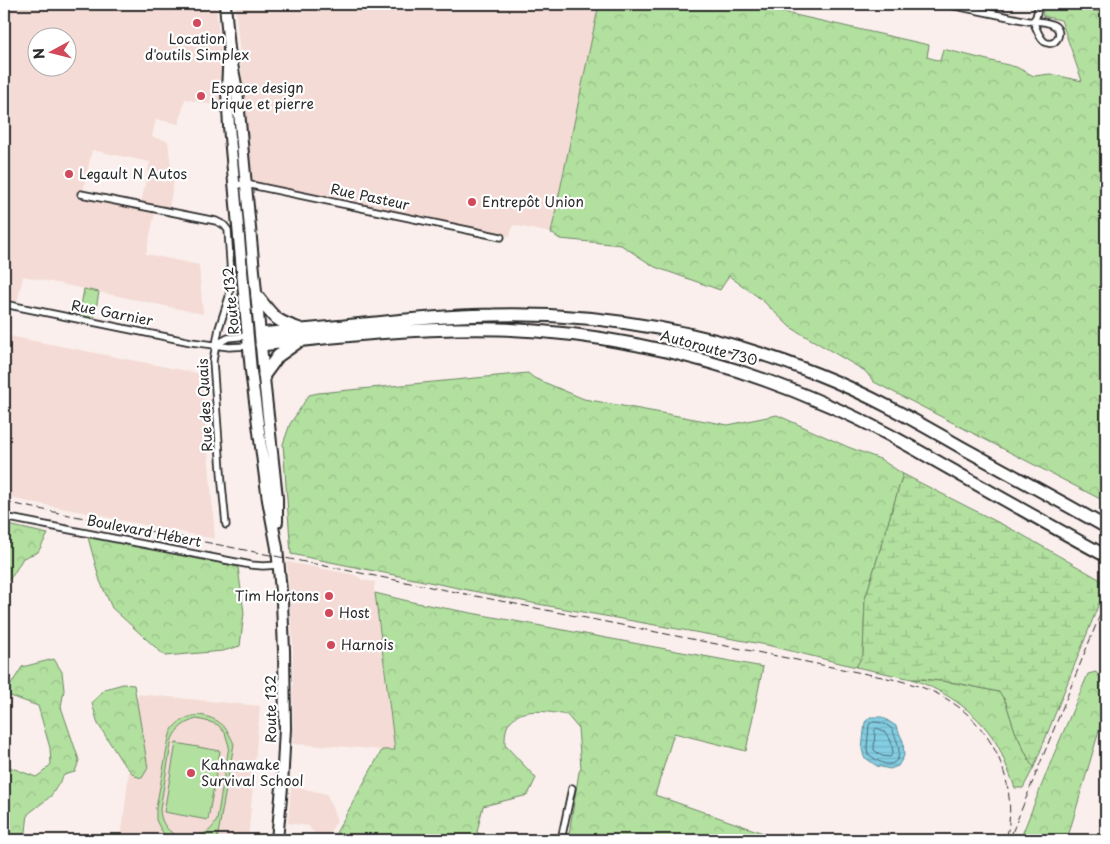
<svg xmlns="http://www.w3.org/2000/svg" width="1110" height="844" font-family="'Playpen Sans',sans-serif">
<defs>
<pattern id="grass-tufts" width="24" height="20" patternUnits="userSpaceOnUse" patternTransform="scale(1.25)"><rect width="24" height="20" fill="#b2e09f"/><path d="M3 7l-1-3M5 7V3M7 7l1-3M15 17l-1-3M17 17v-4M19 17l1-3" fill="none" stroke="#99c089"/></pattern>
<pattern id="forest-crowns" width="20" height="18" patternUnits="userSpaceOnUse" patternTransform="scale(1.25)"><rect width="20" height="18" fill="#b2e09f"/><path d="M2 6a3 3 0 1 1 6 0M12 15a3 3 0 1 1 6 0" fill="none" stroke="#99c089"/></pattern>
<pattern id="wetland-marsh" width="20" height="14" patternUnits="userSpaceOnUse" patternTransform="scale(1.25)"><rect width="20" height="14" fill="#b2e09f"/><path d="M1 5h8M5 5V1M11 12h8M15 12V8" fill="none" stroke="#99c089"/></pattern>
<pattern id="water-rules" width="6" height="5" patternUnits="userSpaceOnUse" patternTransform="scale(1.25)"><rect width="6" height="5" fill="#83cee3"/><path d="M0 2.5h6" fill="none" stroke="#71b1c3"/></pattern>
</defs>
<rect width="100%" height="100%" fill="#faefec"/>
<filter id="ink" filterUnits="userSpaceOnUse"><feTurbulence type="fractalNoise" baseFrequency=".02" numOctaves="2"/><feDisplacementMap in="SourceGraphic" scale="10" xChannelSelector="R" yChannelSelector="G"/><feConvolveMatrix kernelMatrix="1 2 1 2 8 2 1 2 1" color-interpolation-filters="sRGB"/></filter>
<g filter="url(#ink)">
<path fill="#f4dbd5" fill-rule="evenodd" d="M4 4H216L224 105 218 106 185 99 179 124 156 119 152 137 168 141 171 168 176 169 169 208 141 203 150 162 92 150 83 191H79L78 196 155 212 146 254 199 265 203 314 23 276 17 304 4 302ZM38 38H68V68H38Z
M235 4H599L551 233 513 225 510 236 258 184 254 181 252 179Z
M4 335 202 374 215 539 105 517 102 514 97 519 87 513 4 497Z
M287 562 355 575 360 578 362 580 375 582 374 588 382 658 395 751 323 745V746L293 744V646Z
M138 694 260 706 248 840H121Z
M291 786 327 794 337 821 325 839 312 831 309 826 288 823Z"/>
<path fill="url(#grass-tufts)" stroke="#6e8665" d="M84 289 99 292 94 320 79 317Z"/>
<path fill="url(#forest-crowns)" stroke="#6e8665" d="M599 4H746L929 45 927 57 940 61 943 49 1016 67 1034 76 1050 74 1082 81 1061 20 1042 16 1045 4H1083L1079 8 1106 13V502L874 382 865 371 790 327 761 299 729 276 720 290 655 267 621 245 560 239 551 233Z
M528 373 534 378 584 399 728 425 777 415 848 447 880 459 903 474 865 599 863 656 856 667 767 645 532 603 291 554 283 444 290 424 309 395 318 393Z
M4 524 48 534 38 552 23 558 13 575 4 585Z
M87 534 238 567 244 613 240 646 223 651 165 656 112 608 100 581Z
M375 593 412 602 763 667 746 751 674 733 655 795 783 840H568L579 772 581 768 578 728 567 715C549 712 519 705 508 725 505 730 505 739 505 745L536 778 528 795 483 806 477 832 488 840H334L336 833 382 750H395Z
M54 659 62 672 64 690 61 707 79 760 75 772 64 775 51 796 28 814 25 840H4V765L36 777 42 773 51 764 50 748 38 706 5 694 22 667Z
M1096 672 1106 687 1101 724 1067 840H1020L1054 754 1088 674Z
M912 679C941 679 970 686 999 692L1005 700 1015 731 1031 764 1034 767 1023 788H1015C1010 775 1005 761 999 748 981 714 947 692 912 679Z
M123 684 134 685 148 768 142 778 135 776 122 762 98 724 92 703 105 689Z"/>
<path fill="url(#wetland-marsh)" stroke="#6e8665" d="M903 474 1019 533 1106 583V586L1034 767 1031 764 1015 731 1005 700 999 692 957 683 924 679H912L856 667 863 655 865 599Z"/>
<path fill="#b2e09f" stroke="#6e8665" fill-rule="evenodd" d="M200 715C220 719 226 726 234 744L217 840H210V836L202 840H173L167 837 161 830 156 820V808L169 738C172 723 186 716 200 715ZM197 719 210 722 218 725 225 733 229 746 217 820C214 825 212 829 207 832 185 844 161 835 160 809L172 739C177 728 185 722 197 719Z
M176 743 220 751 208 820 164 812Z"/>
<path fill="url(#water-rules)" stroke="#608d99" d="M870 717H882L896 726 903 741 904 756 898 766 890 769 877 766 864 757 862 749 865 722Z"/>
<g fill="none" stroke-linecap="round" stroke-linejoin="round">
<path stroke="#4e6c75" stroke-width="1" d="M873 722C880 722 887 724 892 729 892 730 895 735 895 736 899 744 903 762 890 764 882 765 874 758 868 754L867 748 869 725Z
M877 728C889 732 892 741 893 753L890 757 882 756 874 750 875 730Z"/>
<g stroke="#2b2b2b" stroke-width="9">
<path id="minor" d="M946 4 1028 21C1036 21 1048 21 1055 26 1064 33 1055 48 1045 42 1039 38 1036 27 1033 21
M1033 21 1036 17 1039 4
M234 185 246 184 501 237
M81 194 216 221 224 225 228 230 231 276 229 297 219 328 213 361 222 484 226 525
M4 304 191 342 229 347 249 346
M215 345 228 338 248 336
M4 517 251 565 263 566 279 565
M561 840 572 788"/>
</g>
<g stroke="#2b2b2b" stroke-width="14">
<path id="trunk" d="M225 4 229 49 237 90 265 388 277 498V522
M229 49 227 91 229 126 251 371 268 500 277 548 282 602 284 651 285 728 282 787 277 840"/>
</g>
<g stroke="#2b2b2b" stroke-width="15">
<path id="motorway" d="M257 296C274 317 273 320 300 329
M261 334C295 330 329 328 364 324 407 320 450 315 493 315 603 312 715 333 817 374 868 394 914 420 961 447 1010 474 1058 500 1106 527
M261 345C340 336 420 327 499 329 613 333 726 360 830 406 874 425 915 449 957 473 1007 501 1056 529 1106 556
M264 375 278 356 298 342"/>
</g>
<use href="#minor" stroke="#fff" stroke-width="5.5"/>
<use href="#trunk" stroke="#fff" stroke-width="10"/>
<use href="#motorway" stroke="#fff" stroke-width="11"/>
<path stroke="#2b2b2b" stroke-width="1" stroke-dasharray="8 4" stroke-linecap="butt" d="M4 502 897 680C917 685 936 691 953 703 997 732 1019 789 1006 840
M1012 833 1106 600"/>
</g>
</g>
<g fill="#d1495b" stroke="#fff" stroke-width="2">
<circle cx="197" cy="23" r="5"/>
<circle cx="201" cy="96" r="5"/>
<circle cx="69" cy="174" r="5"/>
<circle cx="472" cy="202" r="5"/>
<circle cx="329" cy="596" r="5"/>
<circle cx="329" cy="613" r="5"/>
<circle cx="331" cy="645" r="5"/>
<circle cx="191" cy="773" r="5"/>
</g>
<g text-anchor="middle" stroke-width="4.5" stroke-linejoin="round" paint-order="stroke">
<g font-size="14" fill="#2b2b2b" stroke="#fff" text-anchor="start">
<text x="197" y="44" text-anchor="middle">Location<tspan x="197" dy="16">d'outils Simplex</tspan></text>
<text x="211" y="93">Espace design<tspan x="211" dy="16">brique et pierre</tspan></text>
<text x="79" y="179">Legault N Autos</text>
<text x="482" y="207">Entrepôt Union</text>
<text x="319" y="601" text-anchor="end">Tim Hortons</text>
<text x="339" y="618">Host</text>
<text x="341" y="650">Harnois</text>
<text x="201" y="770">Kahnawake<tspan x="201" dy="16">Survival School</tspan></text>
</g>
<g font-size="14" fill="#2b2b2b" stroke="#fff">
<text transform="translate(370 197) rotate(12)" y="5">Rue Pasteur</text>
<text transform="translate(231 301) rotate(-95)" y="5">Route 132</text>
<text transform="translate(112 313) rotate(11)" y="5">Rue Garnier</text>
<text transform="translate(709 348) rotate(15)" y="5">Autoroute 730</text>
<text transform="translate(205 405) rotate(-93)" y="5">Rue des Quais</text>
<text transform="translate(144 531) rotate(11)" y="5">Boulevard Hébert</text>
<text transform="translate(271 709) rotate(-90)" y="5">Route 132</text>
</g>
</g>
<rect width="1110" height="844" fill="none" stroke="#fff" stroke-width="20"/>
<rect x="10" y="10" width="1090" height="824" fill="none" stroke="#2b2b2b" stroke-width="2" filter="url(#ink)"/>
<g transform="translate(52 52) rotate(263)"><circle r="24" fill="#ffffff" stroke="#aaaaaa"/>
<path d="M0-4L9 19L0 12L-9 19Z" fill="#d1495b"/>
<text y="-8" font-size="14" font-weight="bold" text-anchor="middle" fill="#2b2b2b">N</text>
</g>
</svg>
